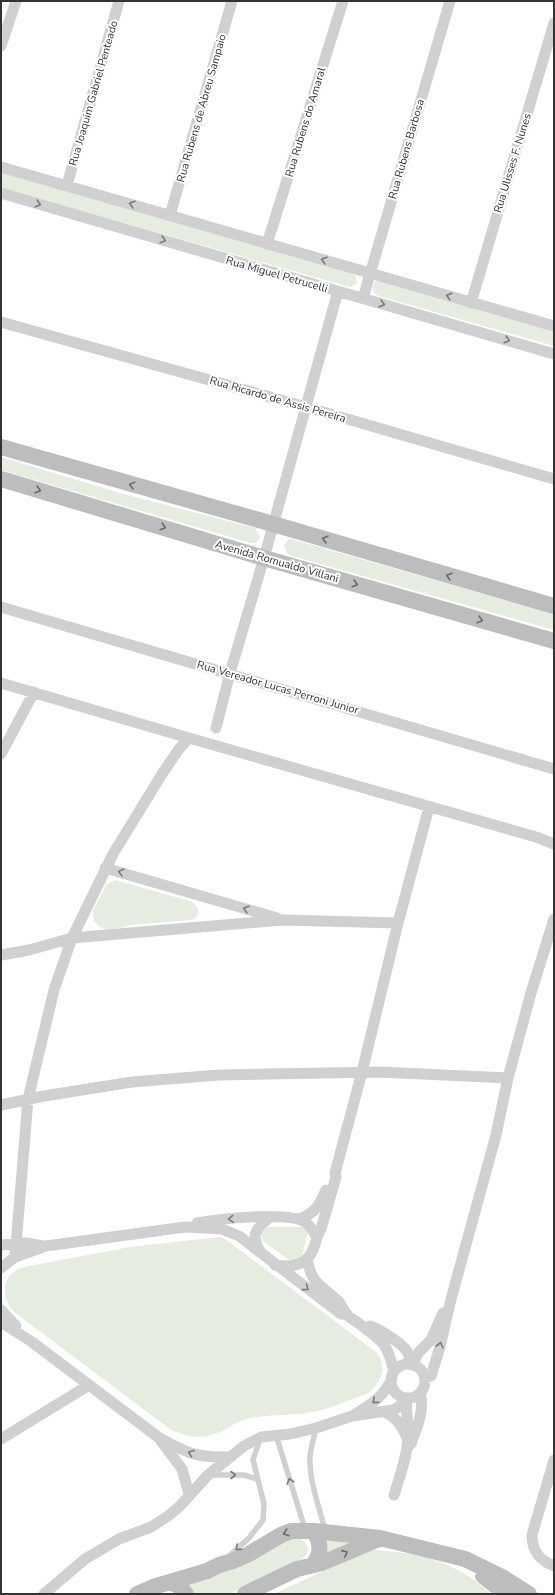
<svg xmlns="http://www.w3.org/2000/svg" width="555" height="1595" font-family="'Nunito Sans',sans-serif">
<rect width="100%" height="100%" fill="#fff"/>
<path fill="#e6ecdf" d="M1 172 352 273 356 277 357 283 350 287 1 188Z
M379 281 554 331V346L379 296 375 294 372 287 375 282Z
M1 457 120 493 255 528 260 537 256 543H251L1 470Z
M291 539 554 614V630L292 556 287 553 284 545 288 540Z
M115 880 190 901C199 906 203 917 190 920L129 925C116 930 104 934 94 921L93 911 106 885Z
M268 1227H305L308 1232 302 1256 300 1260H289L263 1241 261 1233Z
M220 1237 225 1239 376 1352C385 1365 384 1373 376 1385 373 1389 371 1392 366 1394 348 1400 330 1409 312 1412 292 1416 271 1414 251 1418 243 1419 236 1423 229 1427 207 1440 194 1439 171 1430L14 1312C0 1296 1 1274 24 1267L130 1247Z
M289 1536C299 1537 306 1539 308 1550L307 1554 300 1560 238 1589 231 1594H195L185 1583Z
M328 1538H364L324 1559Z
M376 1550C421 1553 457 1562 491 1594H274L362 1553Z"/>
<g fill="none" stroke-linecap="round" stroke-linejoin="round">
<path stroke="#d0d0d0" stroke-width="5.5" d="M316 1428C314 1437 311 1447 310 1456 309 1481 319 1506 325 1530
M276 1435 305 1529
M210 1475H244L257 1479
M229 1556 249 1538 263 1520 264 1504 253 1460 260 1439"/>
<path stroke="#d0d0d0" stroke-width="11" d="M1 46 16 1
M1 167 554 326
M67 185 119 1
M1 193 554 354
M170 215 232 1
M267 244 343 1
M363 298 450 1
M471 303 554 23
M1 322 306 407 554 479
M1 607 554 769
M1 683 189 738 536 837 554 844
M216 728 230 673 264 558 338 291
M1 754 34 692
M105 868 277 918
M1 955 29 950 72 938 283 920 398 923
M1 1105 44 1096 132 1082 219 1075 380 1072 508 1078
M300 1219C316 1212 319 1206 326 1190
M197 1223C217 1219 289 1211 305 1222 310 1225 313 1231 316 1236
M1 1245 27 1243 43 1246
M261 1253C250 1235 255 1229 270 1217
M15 1257 28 1099 54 990 72 938 113 854 162 774 179 749 189 738
M307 1259C312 1285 320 1284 337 1300 342 1304 343 1310 347 1315 351 1319 358 1322 362 1326 384 1342 388 1345 394 1372
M275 1265C293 1268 308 1265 314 1247 317 1240 317 1235 321 1229L336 1177 335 1173 362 1072 398 923 429 807
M1 1268 15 1257 46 1246 185 1227 222 1229 239 1236 341 1314H347
M1 1310 16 1326
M1 1322 32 1342 158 1437C185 1452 196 1458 228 1457
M370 1326C379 1329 406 1345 409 1355 410 1358 409 1361 409 1364
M391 1381a17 17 0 1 1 34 0a17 17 0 1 1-34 0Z
M412 1365 419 1352 431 1340 443 1313
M425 1378 431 1376 440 1347 450 1303 496 1135 508 1078 531 993 554 919
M385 1412C397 1418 402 1426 407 1438
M354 1415C370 1405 385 1396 392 1378
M1 1439 89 1385
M161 1441 182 1469 189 1494
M411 1444C417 1427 425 1410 420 1393
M554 1460 532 1535C532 1551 539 1560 554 1566
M394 1495C400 1476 407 1457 408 1438 409 1424 405 1411 407 1398
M44 1594 85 1559 119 1539 151 1527 168 1516 179 1507 208 1475 244 1446 261 1437 290 1434 316 1428 352 1416 393 1410 399 1407 407 1398"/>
<path stroke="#bdbdbd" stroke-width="16" d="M1 447 273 524 554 606
M1 479 264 558 554 641
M313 1565C322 1553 321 1543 314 1531
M483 1576 506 1594
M171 1582 181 1588 186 1594
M137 1594 153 1587 207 1571 219 1565 233 1561 249 1554 281 1535 291 1531H314L380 1538 465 1559 502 1577 529 1594
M245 1594 297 1569 322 1563 379 1539"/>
</g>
<defs><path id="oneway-chevron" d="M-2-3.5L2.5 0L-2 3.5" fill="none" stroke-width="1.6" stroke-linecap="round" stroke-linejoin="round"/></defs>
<g stroke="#7a7a7a">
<use href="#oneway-chevron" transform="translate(38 204) rotate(16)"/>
<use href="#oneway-chevron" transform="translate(132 204) rotate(-164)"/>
<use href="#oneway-chevron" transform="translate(163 240) rotate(16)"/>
<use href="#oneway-chevron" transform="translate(324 260) rotate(-164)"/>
<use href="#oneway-chevron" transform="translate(449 296) rotate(-164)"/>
<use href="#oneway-chevron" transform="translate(382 304) rotate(16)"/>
<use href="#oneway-chevron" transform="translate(507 340) rotate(16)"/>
<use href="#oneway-chevron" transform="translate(121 872) rotate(-166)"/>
<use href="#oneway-chevron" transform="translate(246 909) rotate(-164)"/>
<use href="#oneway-chevron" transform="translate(231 1219) rotate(176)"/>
<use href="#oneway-chevron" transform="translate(306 1288) rotate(37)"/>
<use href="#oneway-chevron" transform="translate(440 1345) rotate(-76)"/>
<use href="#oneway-chevron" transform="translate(375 1401) rotate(139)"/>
<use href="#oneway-chevron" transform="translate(191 1453) rotate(-159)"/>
<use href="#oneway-chevron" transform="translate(233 1475)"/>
<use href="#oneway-chevron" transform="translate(290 1481) rotate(-107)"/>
<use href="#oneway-chevron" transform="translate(238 1548) rotate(138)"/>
</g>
<g stroke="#6a6a6a">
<use href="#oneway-chevron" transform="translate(132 485) rotate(-165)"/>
<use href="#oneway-chevron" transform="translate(38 490) rotate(16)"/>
<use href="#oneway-chevron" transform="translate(163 527) rotate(17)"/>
<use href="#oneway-chevron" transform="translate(325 539) rotate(-164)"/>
<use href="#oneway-chevron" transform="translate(449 576) rotate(-164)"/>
<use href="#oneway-chevron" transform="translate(355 584) rotate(16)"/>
<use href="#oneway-chevron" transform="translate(480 620) rotate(16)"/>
<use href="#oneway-chevron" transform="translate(286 1533) rotate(162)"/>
<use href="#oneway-chevron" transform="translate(345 1553) rotate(-24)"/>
</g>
<g text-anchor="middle" stroke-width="4" stroke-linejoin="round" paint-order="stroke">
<g font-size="11" fill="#333" stroke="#fff">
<text transform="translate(93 93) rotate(-74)" y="4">Rua Joaquim Gabriel Penteado</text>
<text transform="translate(201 108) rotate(-74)" y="4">Rua Rubens de Abreu Sampaio</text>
<text transform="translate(305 122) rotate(-73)" y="4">Rua Rubens do Amaral</text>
<text transform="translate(406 149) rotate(-74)" y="4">Rua Rubens Barbosa</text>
<text transform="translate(512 163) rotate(-73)" y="4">Rua Ulisses F. Nunes</text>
<text transform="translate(277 274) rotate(16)" y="4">Rua Miguel Petrucelli</text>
<text transform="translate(278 399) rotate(16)" y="4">Rua Ricardo de Assis Pereira</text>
<text transform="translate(277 561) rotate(16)" y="4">Avenida Romualdo Villani</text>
<text transform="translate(278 687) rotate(16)" y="4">Rua Vereador Lucas Perroni Junior</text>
</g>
</g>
<rect width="555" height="1595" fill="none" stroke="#333333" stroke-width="4"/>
</svg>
